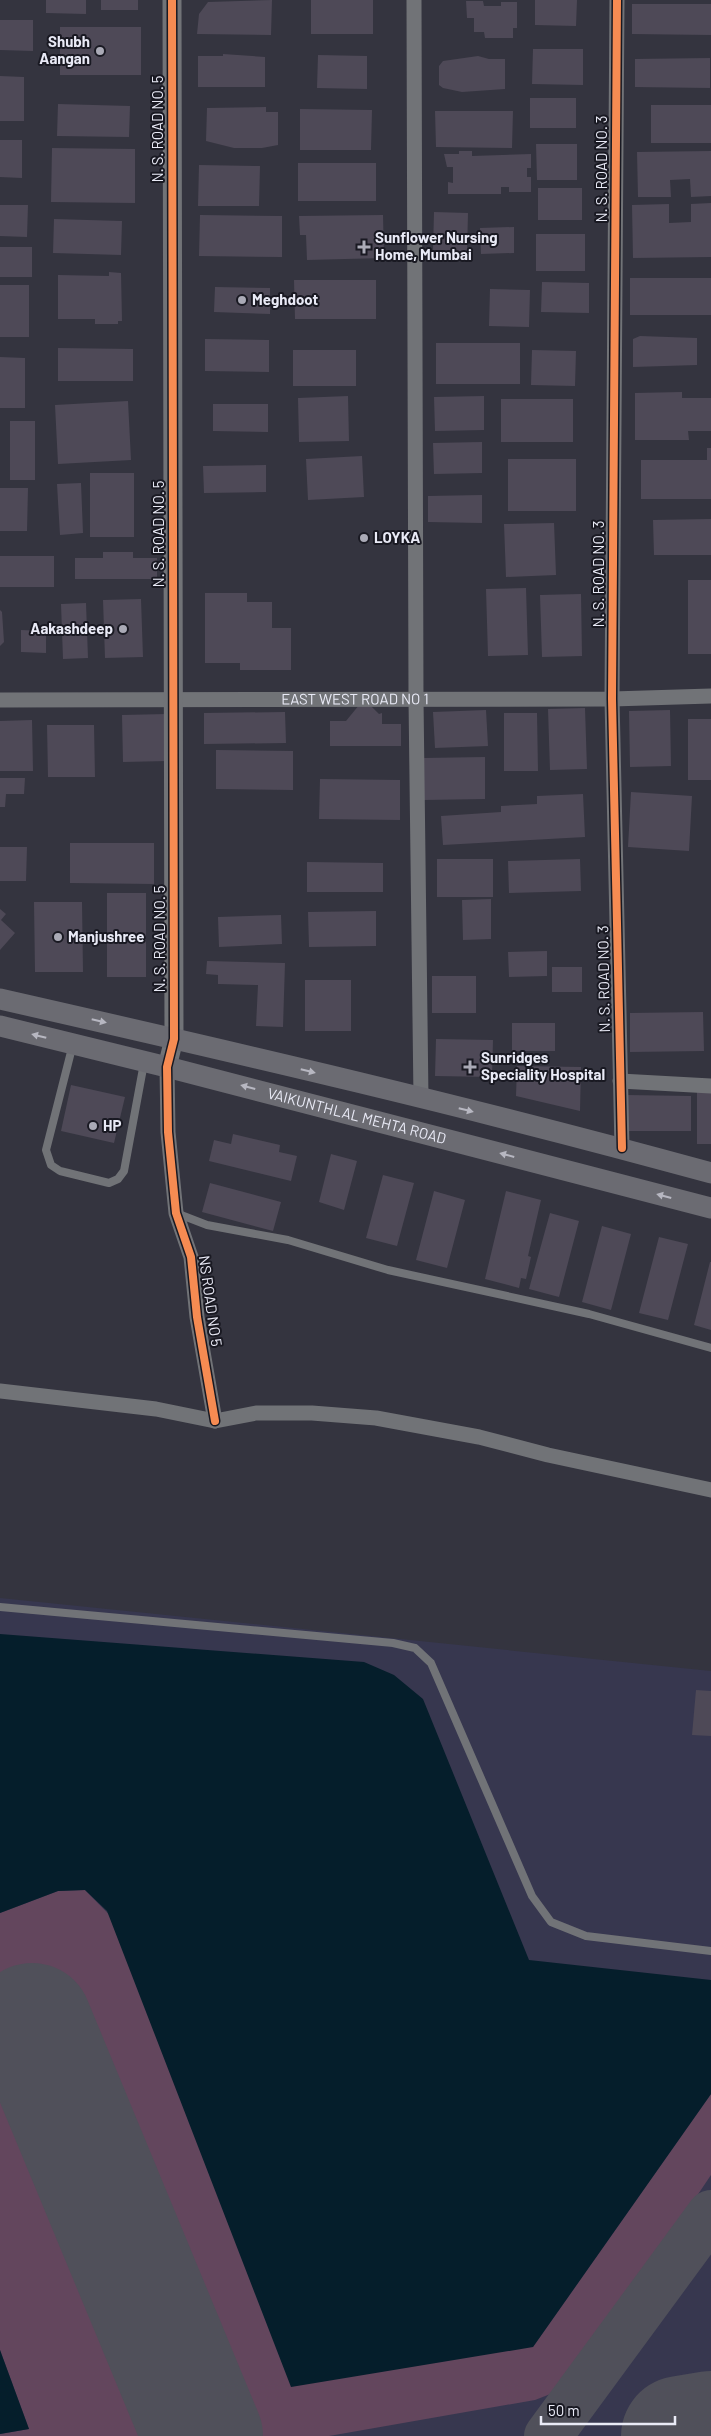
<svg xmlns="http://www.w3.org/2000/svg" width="711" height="2436" font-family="Barlow,sans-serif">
<rect width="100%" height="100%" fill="#34343f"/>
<path fill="#37374f" d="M0 1598 711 1671V2436H0Z"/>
<path fill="#63465d" d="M85 1890 533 2347 711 2094V2175L645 2273 553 2393 535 2400 329 2436H255L215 2403 48 2004 0 2023V1913L58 1891Z
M0 2038 164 2432 162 2436H0V2434L29 2429 0 2350Z"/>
<path fill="#051e2b" d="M0 1634 364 1662 394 1675 423 1699 529 1960 711 1980V2094L533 2347 291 2387 107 1911 85 1890 58 1891 0 1913Z
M0 2350 29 2429 0 2434Z"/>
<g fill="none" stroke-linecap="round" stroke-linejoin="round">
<path stroke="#50505a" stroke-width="48" d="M548 2436 711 2214"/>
<path stroke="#50505a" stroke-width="120" d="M32 2023 203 2436
M681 2436 711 2431"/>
</g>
<path fill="#4e4957" d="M46 0H86V14L46 13Z
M101 0H138V10H101Z
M272 0 271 35 197 34 199 14 208 2Z
M311 0H373V34H311Z
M535 0H577L576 26 535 25Z
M466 1H483L484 6H501V2H517V28H513V38H485L484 32H474V18H467Z
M632 4H711V35L632 34Z
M0 20H33V51L0 50Z
M60 27H141V75H60Z
M533 49H583V85L532 84Z
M223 54 265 57V87H198V56H223Z
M318 55 367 56V89L317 88Z
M478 56 489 59H505V89L462 92 443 88 439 85V66L443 61Z
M710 58V88L635 87V59Z
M0 76 24 77V121H0Z
M530 98H576V128H530Z
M58 104 130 106 129 137 57 136Z
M651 105H711V143H651Z
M266 107V112H278V145L262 148H234L206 141 207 108Z
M300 109 372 110 371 150H300Z
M435 111H513L512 148 436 147Z
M0 140H22V178L0 177Z
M536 144H577V180H537Z
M52 148 135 149V203L51 202Z
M459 151H472V156L531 154V168H527V177H531V192H509V187H501V194H448V182L453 183V167H447L444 154H459Z
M711 151V196L691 197 690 179 670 180 671 197H638L637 152Z
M298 163H376V201H298Z
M199 165 260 166 259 206H198Z
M538 188H582V220H538Z
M711 203V257L633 258 632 205 669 204V223L691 222V204Z
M0 205H28L27 237 0 236Z
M434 212 468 213 467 252 433 250Z
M200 215 282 216V257L199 256Z
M383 215 384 258 307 260 306 235H300L299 216Z
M54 219 122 221 121 255 53 253Z
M514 227V253L481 254 480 228Z
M536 234H585V271H536Z
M0 247H32V277H0Z
M109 272 121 273 122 321H118V324H95V319H58V275L109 276Z
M630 278H711V315H630Z
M294 280H376V319H295Z
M542 282 589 283V313L541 312Z
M0 285H29V337H0Z
M215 287 270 288V314L214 312Z
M490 289 530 290 529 327 489 326Z
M640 336 697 338V365L633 367V339Z
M205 339 269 340V372L205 371Z
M436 343H520V384H436Z
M58 348 133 349V381H58Z
M293 350H356V386H293Z
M532 350 576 351 575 386 531 385Z
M0 357 25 358V408H0Z
M682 392V398H711V431H688L689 440H635V393Z
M348 396 349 441 299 442 298 398Z
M484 396V430L435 431 434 397Z
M501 399H573V442H501Z
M128 401 131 460 58 464 55 405Z
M213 404H268V432L213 431Z
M10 421H35V480H10Z
M482 442V473L434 474 433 443Z
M707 448H711V499H641V460H707Z
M362 456 364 497 308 500 306 459Z
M508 459H576V511H508Z
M266 465V492L204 493 203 466Z
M90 473H134V537H90Z
M81 483 83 533 60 535 57 484Z
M0 488H28L27 531H0Z
M482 495V523L428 522V496Z
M711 519V555H654L653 520Z
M554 523 556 575 506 577 504 524Z
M103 552H133V558H157V579H75V558H103Z
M0 556H54V587H0Z
M688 580H711V654H688Z
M526 588 528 655 488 656 486 589Z
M205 593H247V602H272V628H291V670H240V663H205Z
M581 594 582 656 542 657 540 595Z
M141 599 143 657 105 658 103 600Z
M86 603 88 658 63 659 61 604Z
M0 610 2 612 4 642 0 646Z
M21 630 46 631V653L21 652Z
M364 699 379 714 382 713V724H401V746H330V721H346Z
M585 708 587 769 550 770 548 709Z
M486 710 488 746 435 748 433 712Z
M670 710 671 766 630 767 629 711Z
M285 712 286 743 204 744V713Z
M504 713H537L538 771H504Z
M167 714 168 761 123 762 122 715Z
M688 719H711V780H688Z
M32 720 33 771H0V721Z
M47 725H94L95 777H48Z
M216 750 293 751V790L216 789Z
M485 757V799L424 800V758Z
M0 778H25L24 794H6L5 807H0Z
M320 779 400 780V820L319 819Z
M631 792 692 796 689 851 628 847Z
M583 794 585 837 443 845 441 816 501 812V806L537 804V796Z
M70 843H154V884L70 883Z
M0 847H27L26 881H0Z
M437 859H493V897H437Z
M580 859 581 891 509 893 508 861Z
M307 862 383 863V892H307Z
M107 893H146V977H107Z
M491 899V939L463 940 462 900Z
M34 902H82L83 972H35Z
M0 909 6 914 1 920 15 933 0 950Z
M376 911V946L309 947 308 912Z
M281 915 282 944 219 947 218 917Z
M547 951V976L509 977 508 952Z
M207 961 285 963 283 1027 256 1026 258 985 218 984V975L206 974Z
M552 967H582V992H552Z
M432 976H476V1013H432Z
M305 980H351V1031H305Z
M703 1012 704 1051 630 1052V1013Z
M512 1023H555V1051H512Z
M436 1039 493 1040 492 1077 435 1076Z
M517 1066 581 1067 580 1111 516 1096Z
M71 1085 125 1097 114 1143 61 1131Z
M697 1086H711V1144H697Z
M626 1095 691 1096V1131H626Z
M233 1134 280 1145 279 1152 297 1156 291 1181 209 1161 214 1140 231 1144Z
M331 1154 357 1161 344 1210 319 1202Z
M383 1175 414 1183 397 1246 366 1238Z
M210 1183 281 1202 273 1231 202 1212Z
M434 1191 465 1200 447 1268 416 1260Z
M506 1191 541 1200 528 1256 531 1257 526 1279 521 1278 519 1288 485 1279Z
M550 1213 579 1221 559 1297 529 1289Z
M602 1226 631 1234 611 1310 582 1302Z
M659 1237 688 1244 668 1320 639 1313Z
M710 1262H711V1330L694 1325Z
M696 1690 711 1691V1736L692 1735Z"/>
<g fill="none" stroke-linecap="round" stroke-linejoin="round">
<path stroke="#717377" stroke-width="8" d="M73 1044 46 1150 51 1165 60 1171 109 1183 118 1179 124 1171 144 1063
M176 1213 207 1225 288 1240 388 1270 589 1314 711 1348
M0 1607 393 1643 415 1648 431 1663 532 1896 551 1922 586 1936 711 1951"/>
<g stroke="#717377" stroke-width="15">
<path d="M414 0 416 699 421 1099"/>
<path d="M617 0 612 699 622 1148"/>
<path id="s1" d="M0 700 612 699 711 696"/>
<path d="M167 1067 168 1132 176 1213 191 1257 197 1317 215 1421"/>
<path d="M620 1081 711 1086"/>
<path d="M0 1391 156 1409 215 1421 256 1413H312L376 1418 479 1437 548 1455 711 1490"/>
</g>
<path stroke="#717377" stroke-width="19" d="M167 1067 174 1039 172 0"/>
<g stroke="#6b6b72" stroke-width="21">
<path d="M0 999C238 1053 476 1108 711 1173"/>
<path id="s2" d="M0 1026 167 1067 711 1208"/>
</g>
<g stroke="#191922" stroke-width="11">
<path id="cycleway" d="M172 0 174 1039 167 1067 168 1132 176 1213 191 1257 197 1317 215 1421
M617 0 612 699 622 1148"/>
</g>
<use href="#cycleway" stroke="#f68b52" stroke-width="8"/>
</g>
<defs><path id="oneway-solid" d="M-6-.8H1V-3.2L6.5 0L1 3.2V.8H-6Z" transform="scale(1.25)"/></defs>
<g fill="#b7b7c1">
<use href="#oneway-solid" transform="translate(99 1021) rotate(13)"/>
<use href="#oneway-solid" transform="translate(39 1036) rotate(-166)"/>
<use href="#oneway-solid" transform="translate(308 1071) rotate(14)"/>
<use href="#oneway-solid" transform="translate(248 1087) rotate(-165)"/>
<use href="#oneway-solid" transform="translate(466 1110) rotate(14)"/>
<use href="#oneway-solid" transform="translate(507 1155) rotate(-165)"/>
<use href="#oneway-solid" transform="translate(664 1196) rotate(-165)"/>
</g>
<g fill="#aaaab6" stroke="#191922" stroke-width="2">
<circle cx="100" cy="51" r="5"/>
<path d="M361.5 239.5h5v5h5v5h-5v5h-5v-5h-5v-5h5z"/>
<circle cx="242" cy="300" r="5"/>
<circle cx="364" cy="538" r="5"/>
<circle cx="123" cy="629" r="5"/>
<circle cx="58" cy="937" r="5"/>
<path d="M467.5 1059.5h5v5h5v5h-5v5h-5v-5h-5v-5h5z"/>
<circle cx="93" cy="1126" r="5"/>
</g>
<g text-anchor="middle" stroke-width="4" stroke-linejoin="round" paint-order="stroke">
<g font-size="15" font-weight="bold" fill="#e9eaf6" stroke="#191922" text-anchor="start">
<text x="90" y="47" text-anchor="end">Shubh<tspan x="90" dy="17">Aangan</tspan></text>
<text x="375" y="243">Sunflower Nursing<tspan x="375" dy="17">Home, Mumbai</tspan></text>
<text x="252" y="305">Meghdoot</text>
<text x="374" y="543">LOYKA</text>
<text x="113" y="634" text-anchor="end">Aakashdeep</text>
<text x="68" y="942">Manjushree</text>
<text x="481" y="1063">Sunridges<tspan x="481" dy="17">Speciality Hospital</tspan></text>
<text x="103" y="1131">HP</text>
</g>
<g font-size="15" fill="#e9eaf6" stroke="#191922">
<text transform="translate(158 129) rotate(-90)" y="5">N. S. ROAD NO. 5</text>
<text transform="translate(602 169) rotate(-90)" y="5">N. S. ROAD NO. 3</text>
<text transform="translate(159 534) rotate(-90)" y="5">N. S. ROAD NO. 5</text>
<text transform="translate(599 574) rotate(-90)" y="5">N. S. ROAD NO. 3</text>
<text dy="5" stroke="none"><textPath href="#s1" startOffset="355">EAST WEST ROAD NO 1</textPath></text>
<text transform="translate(160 939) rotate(-90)" y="5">N. S. ROAD NO. 5</text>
<text transform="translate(604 979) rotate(-91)" y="5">N. S. ROAD NO. 3</text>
<text dy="5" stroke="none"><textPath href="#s2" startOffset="368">VAIKUNTHLAL MEHTA ROAD</textPath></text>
<text transform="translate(210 1301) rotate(82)" y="5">NS ROAD NO 5</text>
</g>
</g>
<path d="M541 2416v8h134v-8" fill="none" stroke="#e9eaf6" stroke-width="2.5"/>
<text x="548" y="2416" font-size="15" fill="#e9eaf6" stroke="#191922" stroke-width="4" paint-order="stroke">50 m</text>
</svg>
